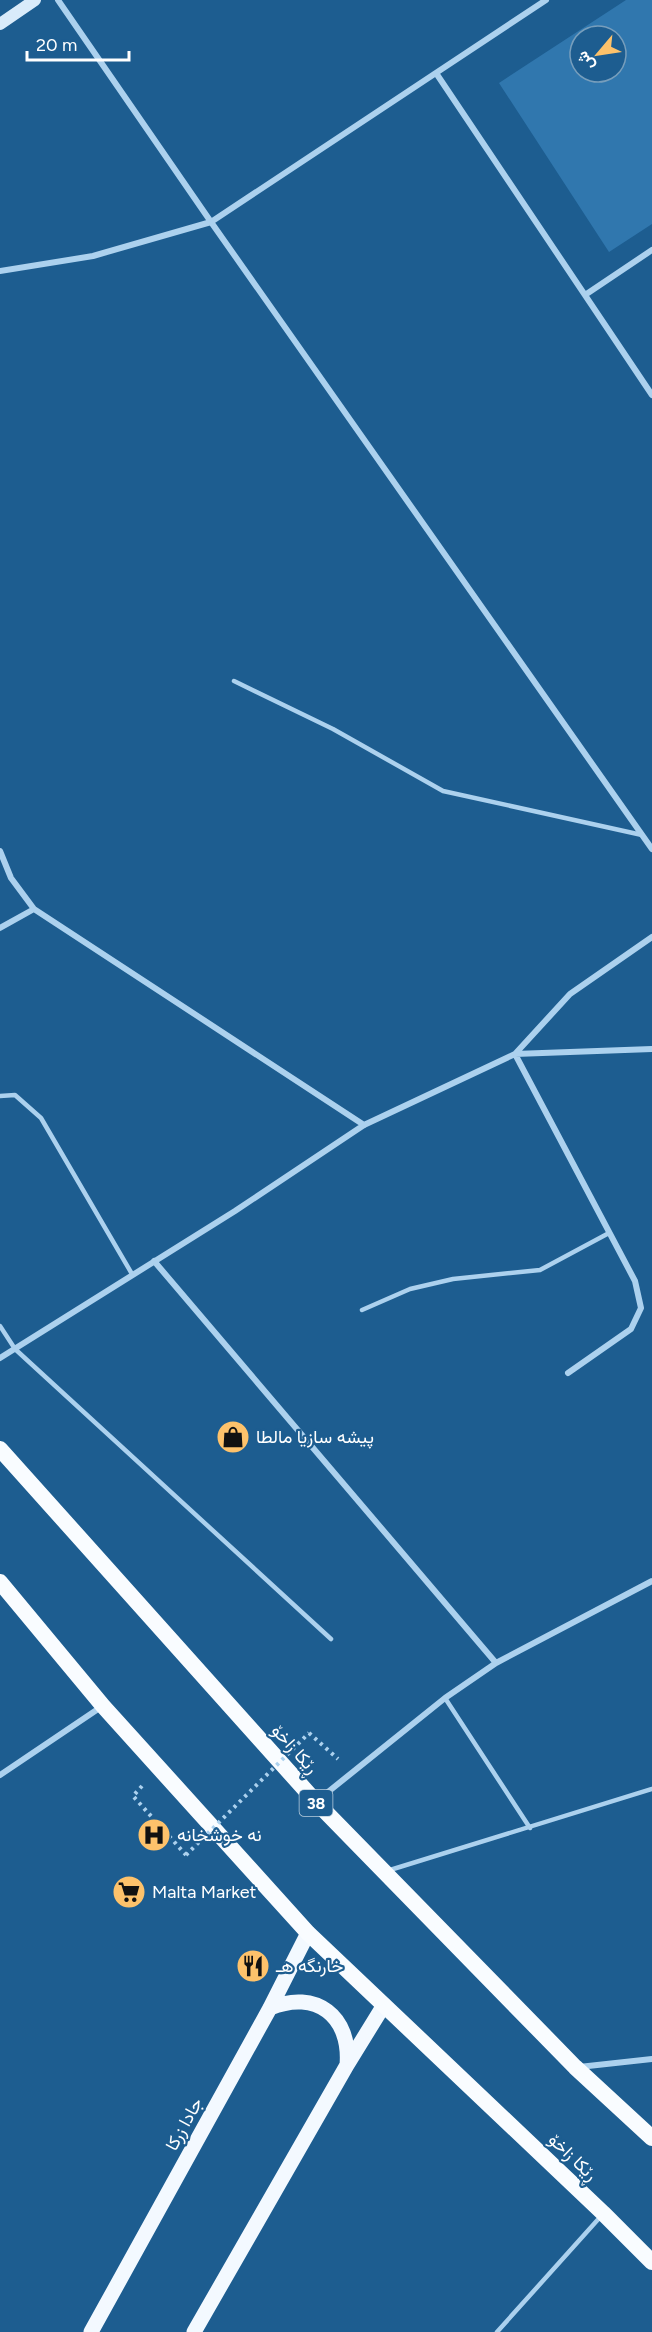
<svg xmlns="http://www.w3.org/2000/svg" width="652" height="2332" font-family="Figtree,Vazirmatn,sans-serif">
<rect width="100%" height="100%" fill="#1d5d90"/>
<path fill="#3077ae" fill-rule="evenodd" d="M626 0H652V224L609 252 499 83ZM580 36H616V72H580Z"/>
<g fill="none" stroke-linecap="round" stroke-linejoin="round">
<path stroke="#acd1ee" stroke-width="4" stroke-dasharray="3 4.5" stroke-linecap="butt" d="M309 1733 338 1759
M142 1786 133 1796 186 1855"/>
<path stroke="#acd1ee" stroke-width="4.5" d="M234 681 333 729 443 791 642 835
M0 1096 15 1095 41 1118 132 1274
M362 1310 410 1289 453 1279 540 1270 609 1233
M0 1326 15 1349 331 1639
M445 1698 530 1828
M390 1870 652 1789
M497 2332 602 2215"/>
<path stroke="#acd1ee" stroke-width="6" d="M58 0 211 222 652 849
M436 73 652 395
M0 271 93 256 211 222 546 0
M585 295 652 250
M0 851 11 878 34 909 364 1125
M0 928 34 909
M154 1261 496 1663
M0 1358 235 1211 364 1125 515 1054 652 1049
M568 1373 631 1329 641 1308 635 1281 515 1054 570 994 652 937
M0 1775 101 1707
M318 1800 445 1698 496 1663 652 1581
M579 2067 652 2059"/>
<path stroke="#d9ebfa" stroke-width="12" d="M0 24 35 0"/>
<path stroke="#f3f9ff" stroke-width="15" d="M270 2008C316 1989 351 2016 347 2065
M91 2332 270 2008 308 1933
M194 2332 347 2065 384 2005"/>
<path stroke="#f9fcff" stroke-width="16" d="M0 1449 316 1802 575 2067 652 2138
M0 1582 103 1706 308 1933 603 2213 652 2262"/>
<path stroke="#acd1ee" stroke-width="4" stroke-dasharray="3 4.5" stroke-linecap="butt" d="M186 1855 309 1733"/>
</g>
<defs>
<g id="shop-disc" transform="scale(1.725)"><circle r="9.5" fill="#fdc26b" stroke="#1d5d90"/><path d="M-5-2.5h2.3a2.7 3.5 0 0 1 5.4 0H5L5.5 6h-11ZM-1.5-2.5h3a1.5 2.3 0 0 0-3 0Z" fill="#111"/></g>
<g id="hospital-disc" transform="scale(1.725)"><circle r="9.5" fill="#fdc26b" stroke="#1d5d90"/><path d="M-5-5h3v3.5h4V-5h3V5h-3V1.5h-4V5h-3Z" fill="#111"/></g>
<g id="supermarket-disc" transform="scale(1.725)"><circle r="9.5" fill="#fdc26b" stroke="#1d5d90"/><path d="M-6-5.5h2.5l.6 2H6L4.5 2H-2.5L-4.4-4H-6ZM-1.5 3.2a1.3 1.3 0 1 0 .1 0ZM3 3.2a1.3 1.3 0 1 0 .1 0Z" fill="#111"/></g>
<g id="restaurant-disc" transform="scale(1.725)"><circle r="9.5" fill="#fdc26b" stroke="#1d5d90"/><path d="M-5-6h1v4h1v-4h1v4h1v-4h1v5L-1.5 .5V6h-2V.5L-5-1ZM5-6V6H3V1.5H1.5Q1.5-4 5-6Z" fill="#111"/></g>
</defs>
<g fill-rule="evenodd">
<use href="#shop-disc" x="233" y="1437"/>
<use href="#hospital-disc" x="154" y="1835"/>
<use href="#supermarket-disc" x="129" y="1892"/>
<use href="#restaurant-disc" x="253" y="1966"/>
</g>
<g text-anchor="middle" stroke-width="4.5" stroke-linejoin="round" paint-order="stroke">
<rect fill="#1d5d90" stroke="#bbcede" stroke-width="1.5" x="299.5" y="1790" width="33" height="26" rx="4.5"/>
<g font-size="16" font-weight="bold" fill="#fff">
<text x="316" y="1809">38</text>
</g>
<g font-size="18" fill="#fff" stroke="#1d5d90" text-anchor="start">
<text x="256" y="1443">پيشه سازيا مالطا</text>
<text x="177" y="1841">نه خوشخانه</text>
<text x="152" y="1898">Malta Market</text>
<text x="276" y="1972">خارنگه هـ</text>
</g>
<g font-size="18" fill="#fff" stroke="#1d5d90">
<text transform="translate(295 1749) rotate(48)" y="6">ڕێکا زاخۆ</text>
<text transform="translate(184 2124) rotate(-61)" y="6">جادا زرکا</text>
<text transform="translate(573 2157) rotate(44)" y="6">ڕێکا زاخۆ</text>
</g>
</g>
<g transform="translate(598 54) rotate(241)"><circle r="28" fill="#1d5d90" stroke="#779ebc" stroke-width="1.5"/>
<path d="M0-4.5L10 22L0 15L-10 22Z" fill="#fdc26b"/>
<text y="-9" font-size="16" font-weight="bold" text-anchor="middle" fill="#ffffff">ش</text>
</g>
<path d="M27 51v9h102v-9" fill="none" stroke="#ffffff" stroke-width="3"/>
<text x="36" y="51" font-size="18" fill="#ffffff" stroke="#1d5d90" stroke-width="4.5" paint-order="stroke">20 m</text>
</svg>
